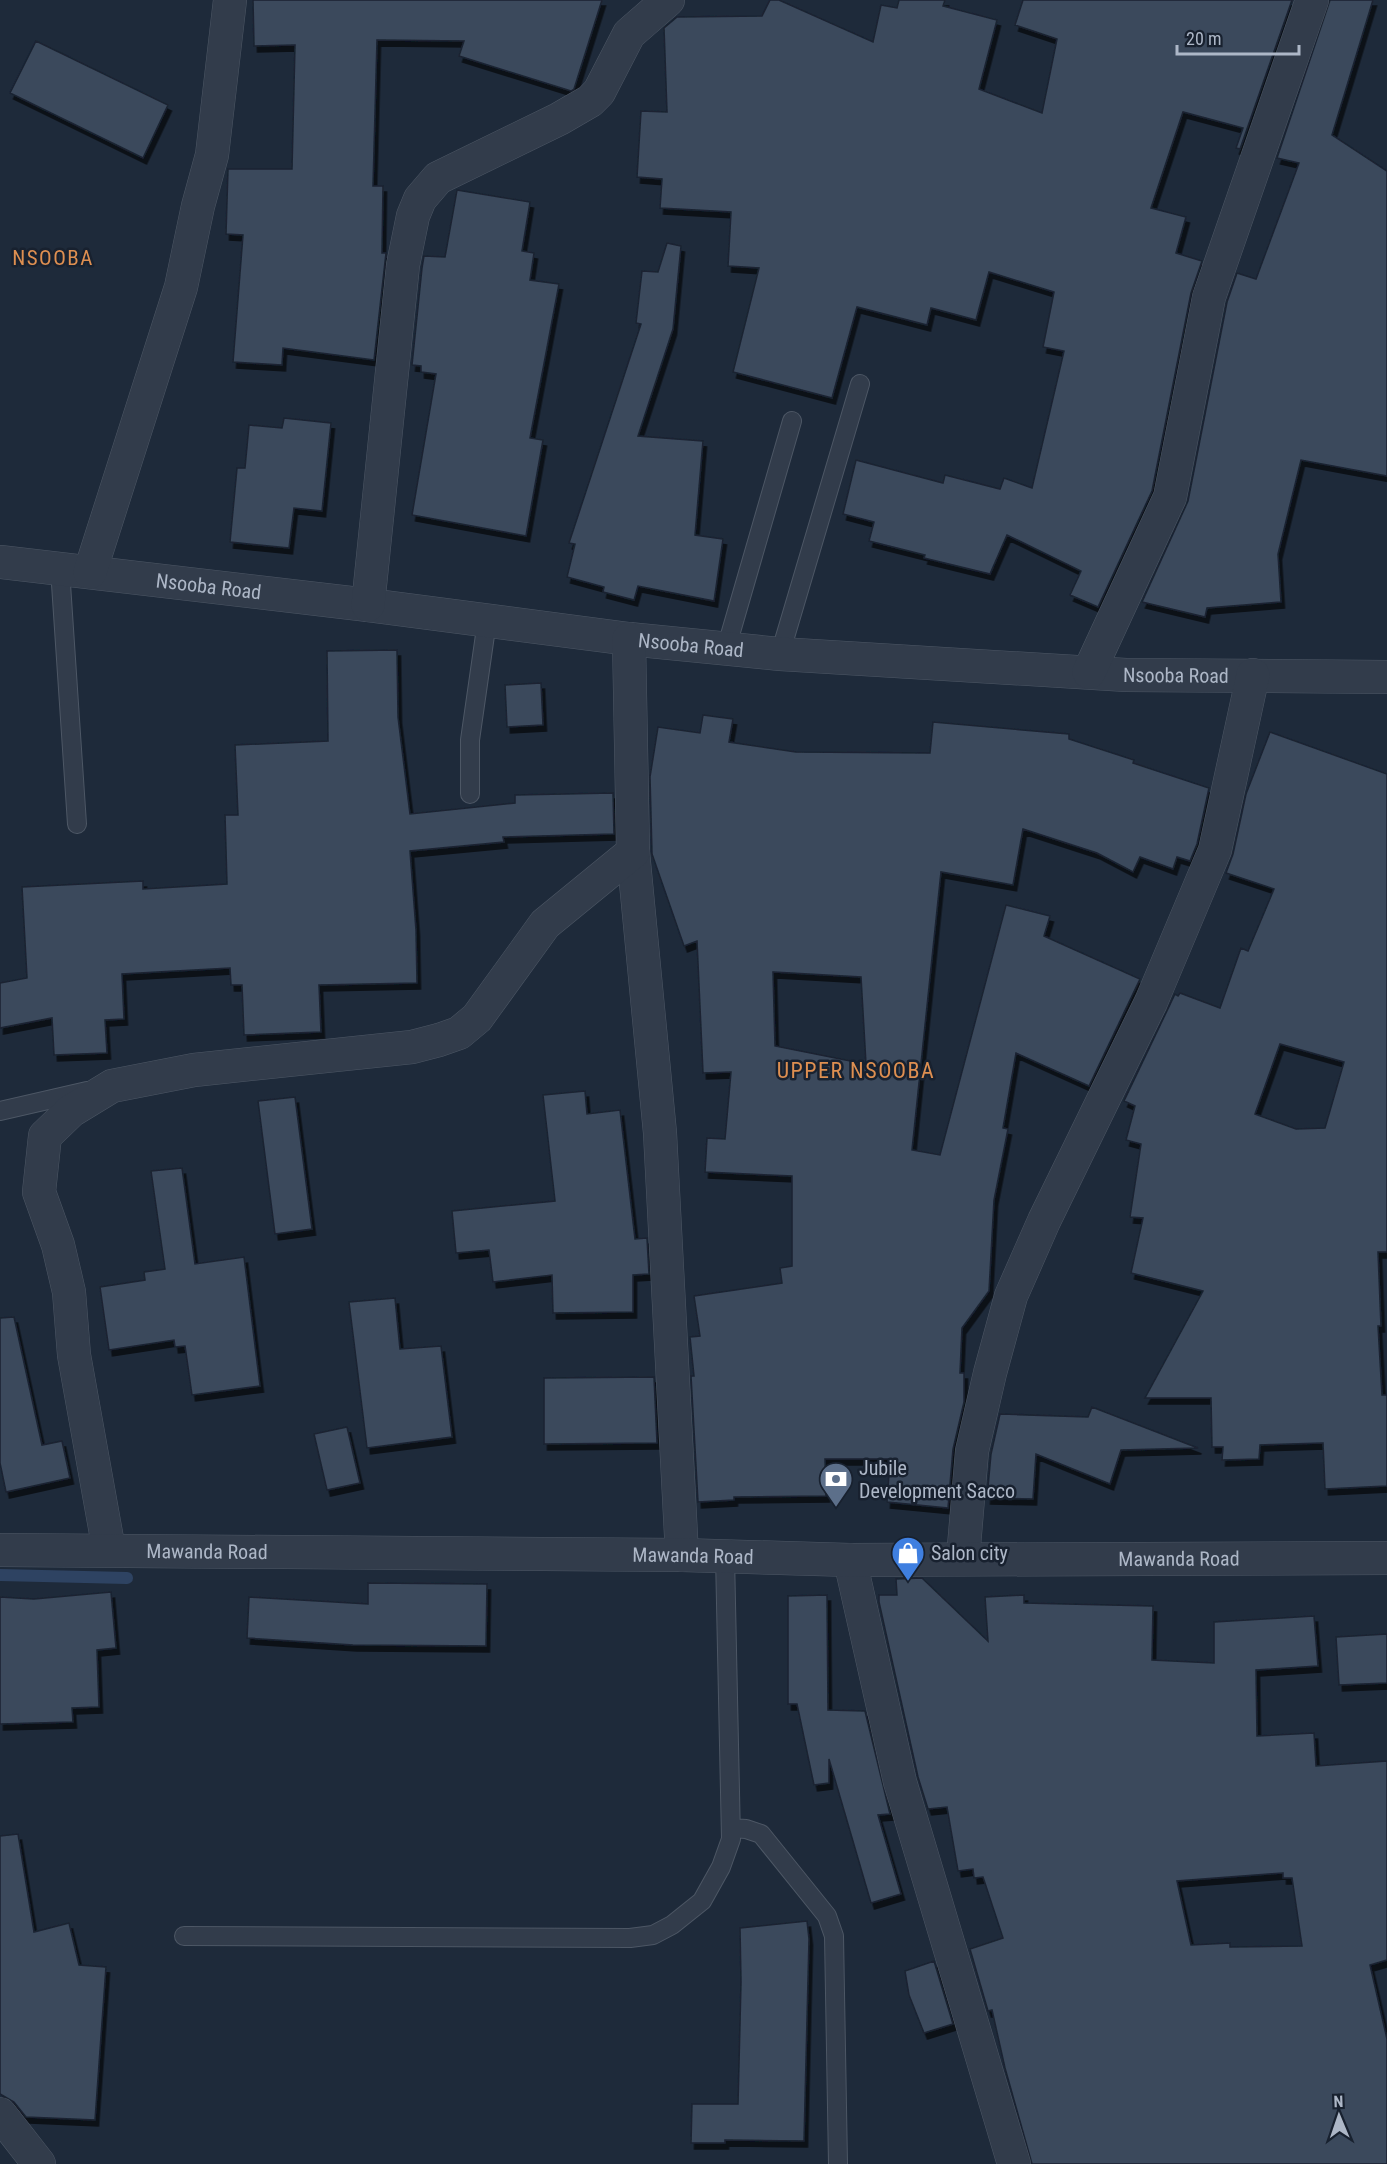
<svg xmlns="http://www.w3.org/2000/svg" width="1387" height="2164" font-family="'Roboto Condensed',sans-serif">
<defs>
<filter id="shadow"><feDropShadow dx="3.5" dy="6" stdDeviation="0" flood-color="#0009"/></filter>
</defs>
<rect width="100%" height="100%" fill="#1e2a3a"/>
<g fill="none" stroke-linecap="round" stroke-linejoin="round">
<path stroke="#2e4362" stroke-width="12" d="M0 1575 127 1578"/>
</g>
<path fill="#3a485b" stroke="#1a2331" stroke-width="1.5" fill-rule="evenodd" filter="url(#shadow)" d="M253 0H602L574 89 571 91 459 56 464 41 377 40 373 186H383L382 253H386L374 360 283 348 282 365 233 362 243 235 226 234 228 169H292L295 45 254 46Z
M770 0H779L873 42 881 5 897 8 899 0H945L943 6 997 20 979 89 1042 113 1057 39 1015 25 1023 0H1292L1240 149 1236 148 1243 128 1183 112 1151 208 1186 217 1176 253 1202 261 1191 293 1152 491 1098 607 1070 595 1081 571 1007 535 990 574 924 558 925 555 869 541 874 522 843 514 856 460 943 483 945 475 1000 489 1004 478 1032 488 1064 351 1043 347 1054 292 989 272 976 320 931 308 927 325 857 307 832 398 733 372 759 268 728 266 731 212 660 208 662 179 637 177 641 111 667 112 664 28 677 17 762 16Z
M1330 0H1373L1332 135 1387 171V476L1301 460 1278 554 1281 602 1207 608 1205 617 1142 602 1188 501 1227 302 1237 273 1256 279 1299 163 1277 158Z
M36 41 168 105 143 158 10 93Z
M457 190 530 202 522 251 534 253 530 280 559 284 530 438 543 440 526 536 412 515 436 374 421 372V366L412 365 422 268 424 256 445 257Z
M667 243 681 246 673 329 638 436 703 441 695 535 723 539 714 601 638 586 634 600 603 592 604 587 567 577 575 544 569 543 641 324 636 323 642 271 658 272Z
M284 418 331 423 322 511 294 508 289 548 230 542 237 468H245L249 425 282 428Z
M397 650 398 717 410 814 515 803V795L613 793 614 834 503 837 504 842 410 851 416 930 417 983 319 985 321 1032 244 1035 242 985H231L230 968 122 974 124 1019 105 1020 107 1053 54 1055 52 1018 0 1028V983L27 978 22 887 143 881V889L227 884 225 815H238L235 745 328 741 327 651Z
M541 683 543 725 507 727 505 685Z
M703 715 733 719 729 742 796 752 930 753 933 722 1069 734V739L1134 760 1133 763 1209 788 1197 844 1190 861 1177 857 1173 869 1140 857 1133 872 1097 853 1023 829 1013 885 941 872 912 1150 940 1155 1006 905 1050 916 1044 936 1140 979 1089 1086 1016 1053 1003 1128 1008 1129 994 1200 989 1291 962 1328 960 1373H964V1402L953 1449 948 1508 887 1502 890 1459H825L826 1496 734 1497V1500L698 1502 691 1376H694L690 1337 700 1336 694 1296 782 1283 780 1268 792 1266V1176L705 1172 707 1138 725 1139 731 1072 703 1073 697 941 684 946 652 854 650 777 658 727 700 733ZM773 972 861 977 866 1064 775 1046Z
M1270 732 1387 774V1252H1378L1381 1326H1378L1382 1395H1387V1486L1325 1489 1323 1443 1260 1445 1259 1459 1222 1460 1223 1447H1212L1211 1398H1145L1203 1291 1131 1273 1143 1218 1130 1217 1141 1144 1126 1140 1135 1106 1124 1101 1175 994 1178 996 1180 993 1220 1008 1241 948 1248 951 1274 889 1226 873 1233 854 1246 794ZM1280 1044 1344 1062 1325 1128 1296 1129 1255 1114Z
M585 1091 587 1114 620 1110 635 1239 647 1238 649 1274 633 1275V1312L553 1313 552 1275 493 1282 489 1250 456 1253 452 1211 555 1201 543 1095Z
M295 1097 312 1229 275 1234 258 1101Z
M182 1168 195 1264 244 1257 260 1386 192 1395 185 1346 175 1347 174 1340 109 1350 100 1287 145 1280 144 1272 165 1269 151 1171Z
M395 1298 400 1349 441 1346 452 1437 367 1448 349 1302Z
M14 1317 42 1445 62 1441 70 1478 6 1492 0 1463V1318Z
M654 1377 657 1443 544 1444V1378Z
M1092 1407 1198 1448 1121 1450 1110 1484 1036 1454 1033 1499 987 1498 991 1454 1000 1414 1088 1417Z
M347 1427 360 1483 327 1490 314 1434Z
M922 1578 988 1641 985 1597 1024 1595V1603L1153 1606 1152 1660 1214 1663V1622L1314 1616 1318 1666 1256 1670 1257 1736 1314 1733 1316 1766 1387 1761V1960L1370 1965 1387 2039V2164H1032L1005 2068 992 2010 988 2011 970 1949 1003 1938 983 1877 974 1878 973 1869 958 1871 947 1807 928 1809 918 1777 879 1602V1595H897L896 1579ZM1283 1873V1878H1292L1302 1946 1230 1947V1943L1191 1945 1177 1881Z
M368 1583 487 1584 486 1646 353 1645 247 1638 249 1597 368 1604Z
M111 1592 116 1648 97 1650 99 1707 72 1708 73 1722 0 1724V1597L34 1599Z
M827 1595 828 1710 865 1711 890 1814 878 1815 901 1894 871 1903 829 1759V1783L814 1785 797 1704H788V1596Z
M1387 1634V1683L1339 1685 1336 1637Z
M18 1834 34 1932 69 1923 79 1965 106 1967 95 2120 26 2117 14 2102 0 2094V1836Z
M807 1921 809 1939 804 2141 725 2140V2143H691L692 2104H738L741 1982 740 1928Z
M934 1961 953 2024 924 2033 909 1995 905 1971Z"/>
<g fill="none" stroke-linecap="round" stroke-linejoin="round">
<g stroke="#4d5765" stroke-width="20">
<path id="service" d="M60 569 77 824
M726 649 792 421
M780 654 860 384
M470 794V740L487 621
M0 1111 87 1091
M731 1828 746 1829 761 1834 827 1916 834 1936 838 2164
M184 1936 630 1938 653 1935 672 1925 702 1901 721 1867 731 1839 725 1556"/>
</g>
<g stroke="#4d5765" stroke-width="34">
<g id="minor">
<path id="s1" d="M0 562 368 605 629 639 780 654 1126 675 1387 677"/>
<path d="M90 572 181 287 198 206 212 155 230 0"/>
<path d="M368 605 403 265 413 216 420 199 438 178 559 119 590 101 599 92 629 34 668 0"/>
<path d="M1089 672 1170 497 1209 297 1312 0"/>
<path d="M633 852 660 1133 682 1555"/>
<path d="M109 1550 74 1355 69 1292 58 1245 39 1192 45 1136 71 1111 112 1086 194 1070 412 1047 439 1040 459 1033 477 1018 545 924 633 852 629 639"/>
<path d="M963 1558 972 1451 990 1373 1011 1296 1044 1221 1151 1002 1215 850 1253 675"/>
<path d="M850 1560 900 1782 1014 2164"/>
<path d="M0 2114 39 2164"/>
</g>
</g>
<g stroke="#4d5765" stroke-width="34">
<g id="tertiary">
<path id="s2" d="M0 1550 682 1555 850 1560 1387 1558"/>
</g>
</g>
<use href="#service" stroke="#323c4b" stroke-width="18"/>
<use href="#minor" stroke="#323c4b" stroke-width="33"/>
<use href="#tertiary" stroke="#323c4b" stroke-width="33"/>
</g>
<defs>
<g id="bank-pin" transform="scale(1.725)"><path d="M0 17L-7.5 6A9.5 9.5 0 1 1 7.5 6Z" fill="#5c6f8a" stroke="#18212f"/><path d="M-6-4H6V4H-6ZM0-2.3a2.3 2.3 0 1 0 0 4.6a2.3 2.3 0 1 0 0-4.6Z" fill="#fff"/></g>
<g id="shop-pin" transform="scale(1.725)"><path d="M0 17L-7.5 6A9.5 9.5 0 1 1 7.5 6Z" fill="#3f7fe0" stroke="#18212f"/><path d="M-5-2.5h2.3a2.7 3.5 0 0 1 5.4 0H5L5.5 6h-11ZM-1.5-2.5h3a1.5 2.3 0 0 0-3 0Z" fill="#fff"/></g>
</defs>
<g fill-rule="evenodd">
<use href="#bank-pin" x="836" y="1479"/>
<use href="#shop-pin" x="908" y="1553"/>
</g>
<g text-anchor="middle" stroke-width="5" stroke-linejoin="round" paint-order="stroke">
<g font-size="20" fill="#adb7c7" stroke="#18212f">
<text dy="7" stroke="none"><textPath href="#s1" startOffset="210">Nsooba Road</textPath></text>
<text dy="7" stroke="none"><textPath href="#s1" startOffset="696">Nsooba Road</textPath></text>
<text dy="7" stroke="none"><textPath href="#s1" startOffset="1182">Nsooba Road</textPath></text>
<text dy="7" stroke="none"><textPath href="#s2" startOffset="207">Mawanda Road</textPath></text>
<text dy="7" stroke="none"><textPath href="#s2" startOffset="693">Mawanda Road</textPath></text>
<text dy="7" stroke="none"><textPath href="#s2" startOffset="1179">Mawanda Road</textPath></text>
</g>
<g font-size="20" fill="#adb7c7" stroke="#18212f" text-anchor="start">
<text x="859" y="1475">Jubile<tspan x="859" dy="23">Development Sacco</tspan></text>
<text x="931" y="1560">Salon city</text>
</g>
<g font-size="21" letter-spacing="1.5" fill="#de8f51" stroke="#18212f">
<text x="53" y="265">NSOOBA</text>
</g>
<g font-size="22" letter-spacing="1.5" fill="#de8f51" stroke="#18212f">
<text x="856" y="1078">UPPER NSOOBA</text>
</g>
</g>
<g transform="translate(1339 2116) rotate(358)" stroke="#18212f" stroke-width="4.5" paint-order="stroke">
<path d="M0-4.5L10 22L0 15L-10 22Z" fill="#adb7c7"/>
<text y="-9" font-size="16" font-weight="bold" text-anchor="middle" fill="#adb7c7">N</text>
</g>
<path d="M1177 45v9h122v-9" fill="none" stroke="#adb7c7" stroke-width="3"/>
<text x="1186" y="45" font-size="18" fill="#adb7c7" stroke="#18212f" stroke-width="4.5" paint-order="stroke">20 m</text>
</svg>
